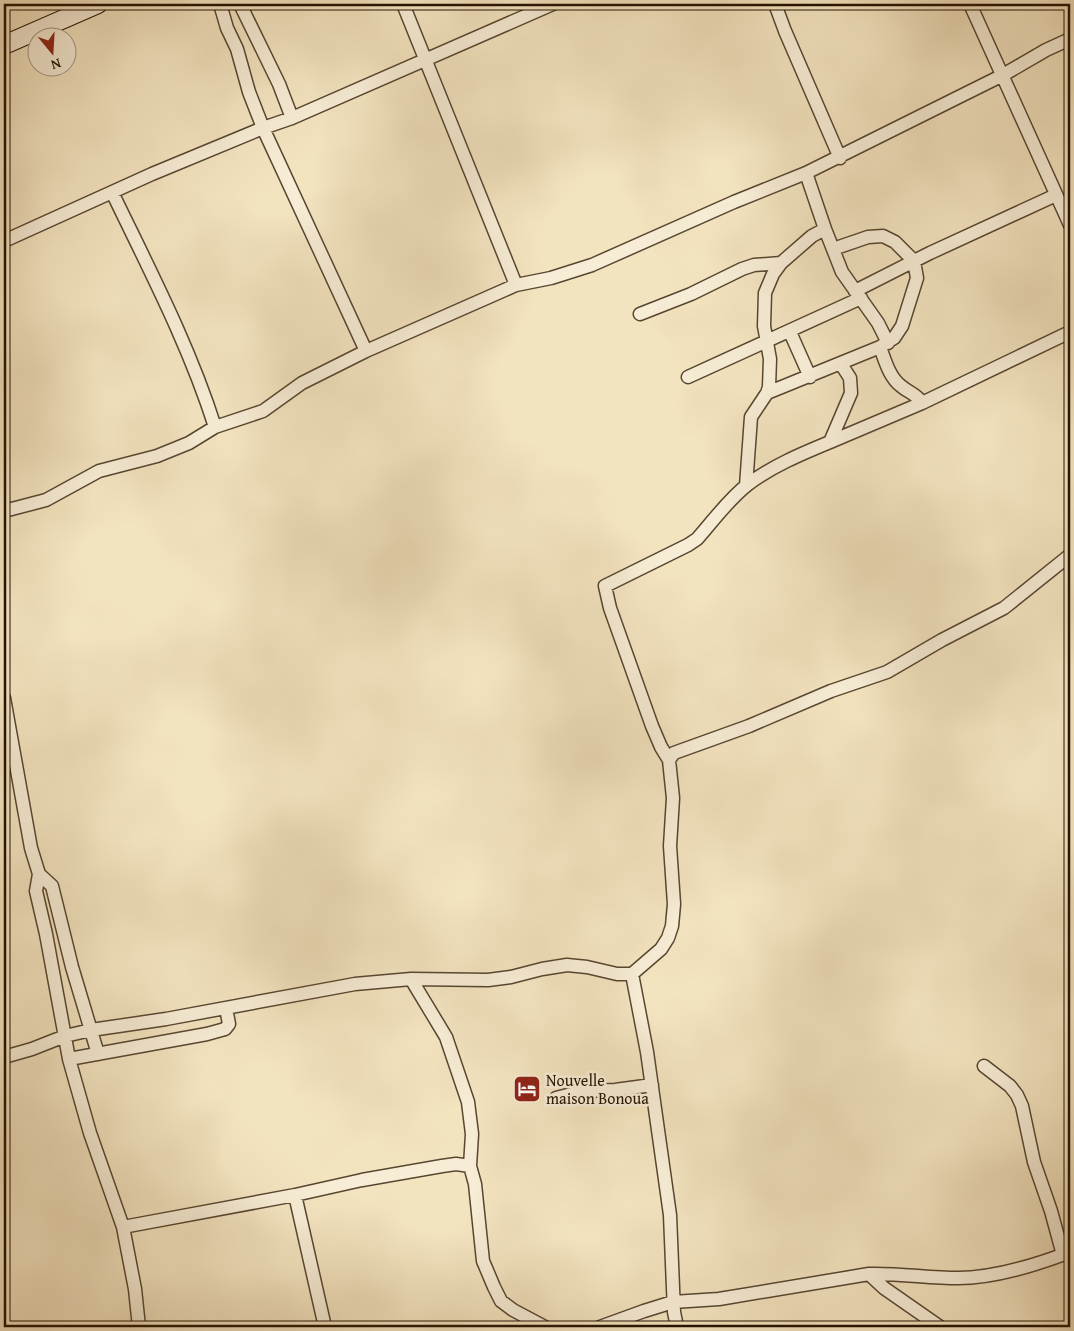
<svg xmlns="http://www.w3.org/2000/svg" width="1074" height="1331" font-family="'Gentium Book Plus',serif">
<rect width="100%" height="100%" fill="#f3e4c0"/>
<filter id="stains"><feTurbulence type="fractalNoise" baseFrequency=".004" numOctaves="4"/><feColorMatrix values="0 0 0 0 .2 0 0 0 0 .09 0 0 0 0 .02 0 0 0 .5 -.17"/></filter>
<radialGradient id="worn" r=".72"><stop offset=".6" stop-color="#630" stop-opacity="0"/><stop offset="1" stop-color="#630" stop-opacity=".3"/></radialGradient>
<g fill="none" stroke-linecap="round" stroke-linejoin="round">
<g stroke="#584630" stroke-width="15">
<path id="street" d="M220 4 227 28 237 49 249 92 263 128 366 351
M240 4 279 84 292 118
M403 4 516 285
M775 4 785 31 840 158
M970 4 1070 225
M806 173 825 229 842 272 878 323 888 343
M112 192C149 269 189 345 215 427
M4 241 152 174 263 128 292 118 553 4
M855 291 930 253 1056 195
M640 314 691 294 742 269 754 265 781 263
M790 332 810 377
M688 377 861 298
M767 393 880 347 894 338 902 326 917 278 914 261 895 242 883 236 868 237 833 249
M922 403 1070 332
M830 442 922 403C917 394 909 393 901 386 889 377 885 360 880 347
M746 486 751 417 767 393 769 387 770 359 764 326 765 293 773 274 781 263 812 236 825 229
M4 511 46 500 99 471 157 456 189 443 215 427 263 411 302 383 366 351 516 285 551 278 592 265 734 202 806 173 1003 75 1046 50 1070 39
M4 698 31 848 39 874 36 891 46 934 69 1059 90 1133 123 1227 135 1289 139 1327
M669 760 661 747 652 726 610 608 605 586 688 545 697 539C713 521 728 500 747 485 772 466 801 454 830 442L851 393 850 378 841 364
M39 874 52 886 72 967 98 1054
M632 974 661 949 668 938 672 926 674 904 670 846 673 798 669 760 674 753 749 726 831 691 887 672 942 640 1004 608 1070 555
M411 979 446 1037 468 1102 472 1134 470 1166 475 1184 483 1261 494 1287 501 1301 513 1310 545 1327
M4 1057 32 1049 65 1036 91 1030 166 1019 355 984 411 979 488 980 511 977 542 969 567 965 587 967 617 974H632L647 1052 670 1215 674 1312 677 1327
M69 1059 207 1034 225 1029 229 1024 226 1008
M984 1066 1010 1086 1017 1095 1022 1106 1034 1162 1051 1211 1063 1255
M556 1098 583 1091 615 1090 652 1085
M295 1195 325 1327
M123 1227 295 1195 362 1180 442 1166 456 1164 470 1166
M869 1274 884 1288 940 1327
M600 1327 644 1311 673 1302 719 1299 869 1274C899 1273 928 1278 958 1278 995 1278 1036 1265 1070 1252"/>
</g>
<g stroke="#241200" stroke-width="20">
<path id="secondary" d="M4 45 98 4"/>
</g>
<use href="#street" stroke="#f7edd6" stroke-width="12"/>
<use href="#secondary" stroke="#f7edd6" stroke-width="18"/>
</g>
<defs>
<g id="hotel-square" transform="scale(1.4375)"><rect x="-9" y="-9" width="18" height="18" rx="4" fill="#8f2418" stroke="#f7edd6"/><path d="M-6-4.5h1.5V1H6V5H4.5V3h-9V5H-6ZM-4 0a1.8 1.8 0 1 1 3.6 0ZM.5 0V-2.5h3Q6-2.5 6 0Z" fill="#fff"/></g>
</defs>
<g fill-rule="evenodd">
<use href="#hotel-square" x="527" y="1089"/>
</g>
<g text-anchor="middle" stroke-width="5" stroke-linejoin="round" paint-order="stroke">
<g font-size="16" fill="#241200" stroke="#f7edd6" text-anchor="start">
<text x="546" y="1086">Nouvelle<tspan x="546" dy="18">maison Bonoua</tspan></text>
</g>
</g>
<rect width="1074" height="1331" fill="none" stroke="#f3e4c0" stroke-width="20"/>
<rect x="5" y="5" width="1064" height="1321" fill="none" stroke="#241200" stroke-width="2.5"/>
<rect x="10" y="10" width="1054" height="1311" fill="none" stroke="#241200"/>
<g transform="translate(52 52) rotate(162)"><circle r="24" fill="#f7edd6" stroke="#a39580"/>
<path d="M0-4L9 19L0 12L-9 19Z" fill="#8f2418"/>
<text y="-8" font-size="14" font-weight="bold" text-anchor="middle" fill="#241200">N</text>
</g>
<rect width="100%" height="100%" filter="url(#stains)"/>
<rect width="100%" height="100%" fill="url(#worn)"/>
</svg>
